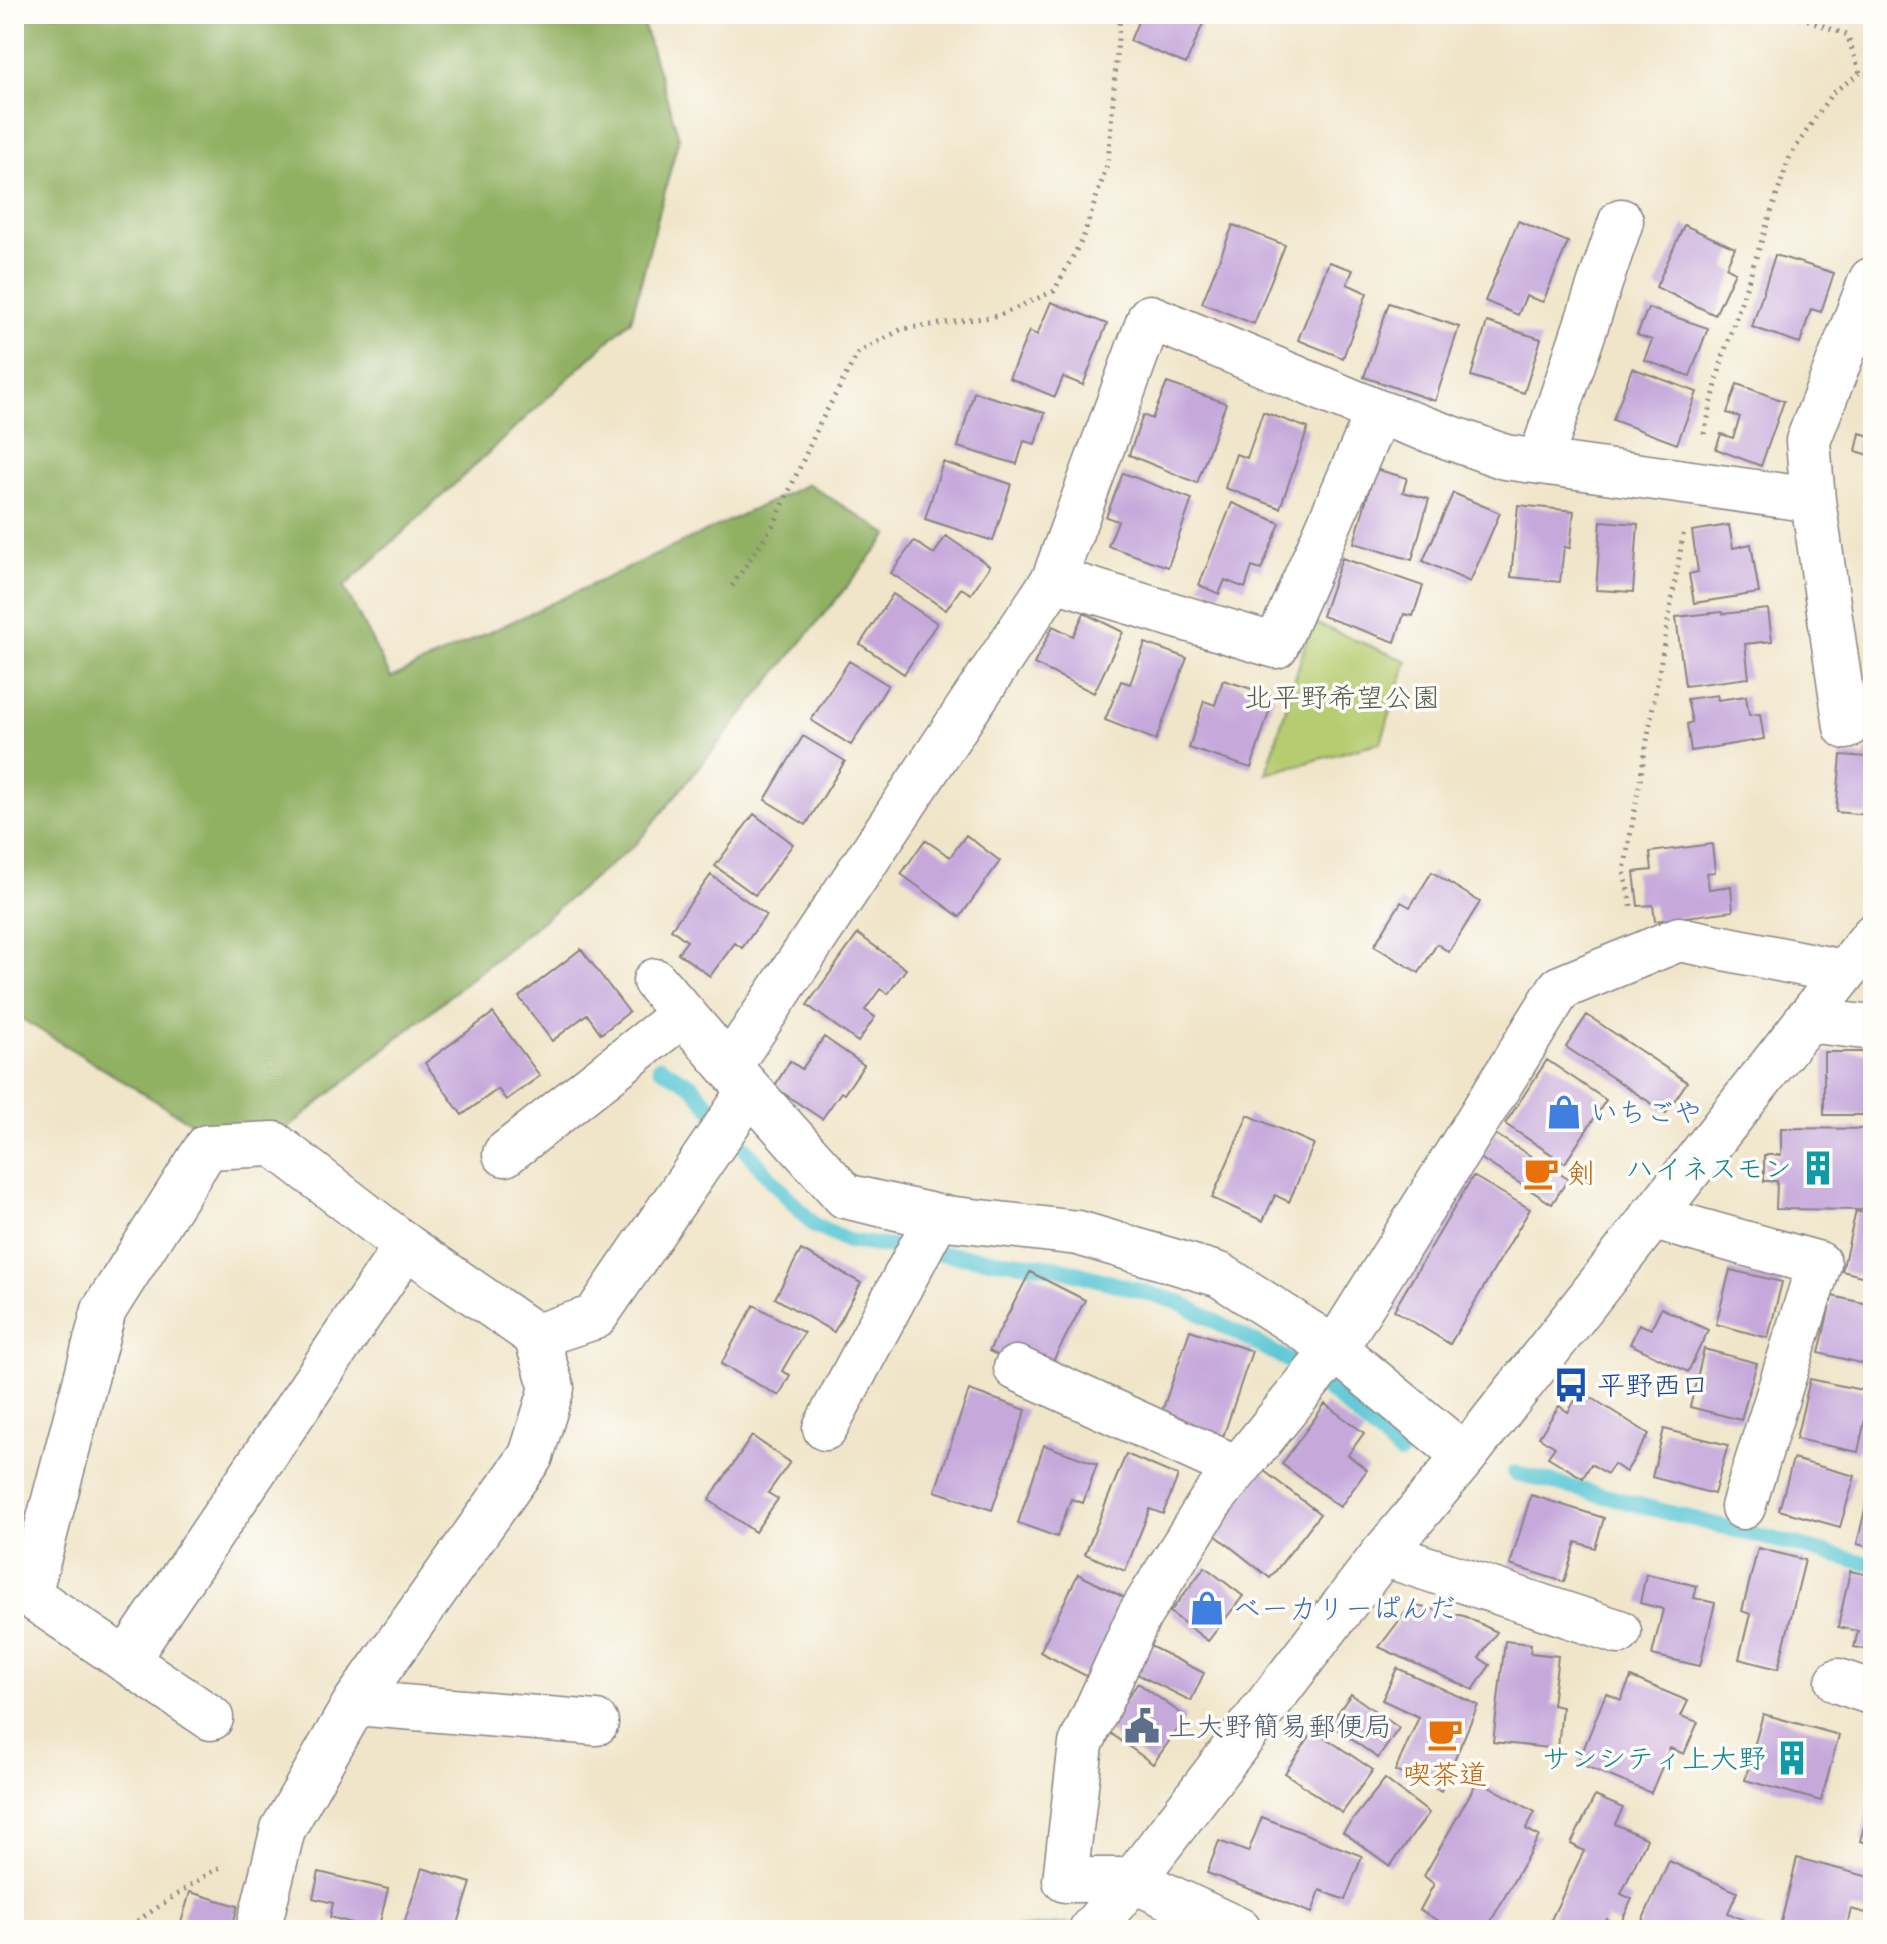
<svg xmlns="http://www.w3.org/2000/svg" width="1887" height="1944" font-family="'Playpen Sans','Klee One',sans-serif">
<rect width="100%" height="100%" fill="#fdfcf7"/>
<filter id="ink" filterUnits="userSpaceOnUse"><feTurbulence type="fractalNoise" baseFrequency=".0125" numOctaves="2"/><feDisplacementMap in="SourceGraphic" scale="16" xChannelSelector="R" yChannelSelector="G"/><feConvolveMatrix kernelMatrix="1 2 1 2 8 2 1 2 1" color-interpolation-filters="sRGB"/></filter>
<filter id="wash" filterUnits="userSpaceOnUse"><feTurbulence type="fractalNoise" baseFrequency=".006" numOctaves="4" result="noise"/><feDisplacementMap in="SourceGraphic" scale="32" xChannelSelector="R" yChannelSelector="G"/><feGaussianBlur stdDeviation="1.8" result="paint"/><feColorMatrix in="noise" values="0 0 0 0 0 0 0 0 0 0 0 0 0 0 0 0 0 1.4 0 .05"/><feComposite in="paint" operator="in"/></filter>
<g filter="url(#wash)">
<rect width="100%" height="100%" fill="#f0e5c9"/>
<path fill="#b6cc70" stroke="#6c7756" stroke-width="2" d="M1312 622 1407 661 1381 742 1266 774Z"/>
<path fill="#90b062" stroke="#59694e" stroke-width="2" d="M14 14H640L679 137 631 320 344 587 391 678 808 484 889 535 637 843 250 1159 14 1014Z"/>
<path fill="#5cc7d5" stroke="#3f7488" stroke-width="2" d="M1065 1924 1124 1930H1006L1012 1928Z"/>
<g fill="none" stroke-linecap="round" stroke-linejoin="round">
<path stroke="#5cc7d5" stroke-width="16" d="M660 1067 692 1086 776 1185 815 1226 848 1241 952 1255 1055 1267 1179 1302 1295 1364
M1325 1387 1400 1453
M1515 1473 1873 1565"/>
</g>
<g id="blocks">
<path fill="#c6a8db" d="M1141 14H1207L1186 64 1130 41Z
M1518 221 1568 242 1543 302 1526 296 1518 315 1485 301Z
M1233 225 1285 245 1254 324 1202 303Z
M1684 225 1735 248 1726 267 1735 272 1715 315 1656 287Z
M1775 255 1834 273 1821 312 1811 309 1800 343 1752 327Z
M1329 262 1353 270 1347 284 1367 293 1343 358 1298 340Z
M1051 302 1107 324 1083 385 1063 377 1055 397 1009 378 1029 331 1037 335Z
M1389 303 1459 327 1435 401 1364 377Z
M1648 308 1708 328 1690 376 1644 360 1652 340 1637 335Z
M1487 322 1541 339 1524 393 1471 376Z
M1632 368 1697 392 1677 444 1613 420Z
M1167 383 1226 403 1197 483 1129 455 1143 415 1152 419Z
M1737 384 1784 401 1761 466 1716 449 1721 434 1733 438 1740 417 1727 413Z
M974 392 1045 413 1035 444 1024 441 1017 464 958 447Z
M1263 412 1308 428 1280 508 1225 488 1236 454 1247 458Z
M1860 433 1873 437V456L1856 451Z
M943 462 1011 484 993 541 925 519Z
M1375 469 1407 478 1403 492 1429 499 1412 560 1354 543Z
M1123 473 1192 499 1168 567 1108 546 1118 521 1106 517Z
M1453 493 1500 513 1470 582 1423 561Z
M1232 503 1280 523 1261 570 1252 567 1245 588 1225 580 1219 594 1199 585Z
M1518 505 1574 511 1570 548 1564 547 1560 582 1511 577Z
M1601 521 1638 524 1633 592 1596 590Z
M1729 525 1733 548 1751 544 1759 593 1694 603 1689 574 1698 572 1692 531Z
M946 536 990 566 971 594 961 588 946 610 891 573 914 541 934 554Z
M1342 558 1423 586 1413 616 1404 614 1395 642 1322 616Z
M893 594 937 623 904 674 860 644Z
M1768 609 1772 641 1745 644 1749 678 1685 686 1676 617 1722 612 1723 614Z
M1084 613 1123 632 1094 693 1034 664 1053 626 1073 636Z
M1145 643 1187 658 1156 740 1105 720 1121 681 1130 684Z
M849 661 888 685 851 745 811 720Z
M1223 680 1274 696 1251 768 1189 748 1204 701 1215 705Z
M1717 695 1718 700 1746 696 1749 715 1760 714 1764 739 1691 751 1687 724 1692 722 1687 699Z
M1868 733H1873V800H1870L1869 815 1836 812 1841 755 1866 757Z
M803 736 845 761 806 825 765 800Z
M754 814 793 844 755 895 715 866Z
M966 835 1000 861 960 917 901 874 925 840 950 857Z
M1712 844 1715 872 1707 873 1709 889 1731 886 1733 911 1655 921 1653 905 1638 906 1634 872 1652 870 1650 852Z
M1432 872 1480 902 1449 952 1437 944 1419 973 1374 946 1401 902 1410 907Z
M711 875 766 915 742 948 735 943 710 976 678 953 687 941 671 929Z
M858 934 906 969 888 994 880 989 865 1010 875 1017 858 1042 807 1005Z
M581 949 629 1012 601 1034 587 1014 552 1041 519 997Z
M493 1013 540 1076 506 1100 498 1089 462 1115 425 1063Z
M1587 1015 1687 1082 1666 1113 1566 1047Z
M824 1037 864 1065 844 1094 841 1092 822 1119 774 1087 790 1061 802 1069Z
M1824 1052H1873V1115H1824Z
M1547 1060 1606 1100 1565 1163 1505 1124Z
M1248 1115 1314 1144 1289 1202 1275 1195 1263 1221 1212 1198Z
M1781 1128 1873 1129V1210L1776 1209 1777 1181H1764V1155H1781Z
M1495 1134 1568 1179 1552 1204 1480 1158Z
M1473 1176 1530 1209 1450 1344 1394 1310Z
M1856 1211 1873 1216V1279L1842 1271Z
M801 1250 861 1283 834 1332 775 1298Z
M1730 1270 1782 1282 1768 1338 1716 1324Z
M1030 1272 1085 1300 1052 1363 1026 1370 989 1351Z
M1832 1296 1873 1305V1366L1819 1353Z
M754 1305 804 1333 782 1371 790 1375 779 1396 721 1364Z
M1661 1308 1708 1330 1688 1372 1630 1344 1639 1324 1651 1329Z
M1190 1330 1252 1351 1220 1446 1158 1423Z
M1704 1349 1757 1363 1741 1420 1690 1407Z
M1810 1379 1871 1392 1858 1452 1796 1439Z
M969 1390 1026 1410 992 1510 935 1491Z
M1581 1391 1649 1434 1626 1472 1614 1464 1607 1474 1591 1464 1583 1478 1548 1457 1555 1447 1539 1437 1559 1406 1568 1412Z
M1325 1404 1364 1433 1348 1455 1367 1470 1340 1507 1282 1464Z
M1664 1429 1728 1445 1714 1494 1652 1477Z
M752 1436 790 1462 768 1493 778 1499 755 1532 709 1500Z
M1044 1445 1097 1464 1083 1503 1071 1499 1057 1537 1018 1523Z
M1126 1454 1178 1476 1163 1514 1150 1509 1125 1571 1085 1554Z
M1793 1459 1855 1476 1840 1527 1779 1510Z
M1263 1470 1320 1514 1270 1578 1214 1534Z
M1872 1479H1873V1548L1857 1544Z
M1531 1495 1604 1518 1595 1548 1576 1542 1564 1582 1510 1565Z
M1758 1548 1805 1560 1778 1669 1739 1659 1750 1614 1742 1611Z
M1205 1567 1243 1596 1208 1641 1170 1612Z
M1850 1571 1873 1576V1651L1854 1647 1858 1631 1838 1627Z
M1078 1574 1129 1600 1090 1678 1040 1652Z
M1646 1574 1697 1586 1694 1598 1715 1603 1700 1666 1652 1655 1663 1609 1640 1603Z
M1411 1605 1464 1616 1497 1632 1479 1658 1490 1665 1473 1690 1379 1647Z
M1505 1641 1531 1644 1530 1653 1558 1656 1552 1705 1562 1707 1558 1749 1493 1742Z
M1148 1645 1204 1673 1191 1701 1135 1673Z
M1397 1668 1478 1705 1441 1791 1395 1771 1419 1717 1382 1700Z
M1631 1677 1688 1701 1681 1716 1698 1722 1684 1754 1670 1748 1651 1793 1578 1763 1606 1693 1621 1700Z
M1138 1683 1186 1717 1153 1764 1105 1729Z
M1351 1694 1399 1728 1378 1758 1330 1724Z
M1763 1714 1839 1735 1821 1801 1745 1780Z
M1314 1730 1373 1770 1342 1813 1285 1773Z
M1385 1779 1429 1813 1390 1866 1343 1832Z
M1478 1780 1535 1812 1526 1829 1539 1836 1486 1930H1454L1420 1910 1434 1884 1424 1876Z
M1595 1796 1623 1808 1615 1824 1647 1839 1621 1894 1632 1899 1620 1925 1607 1919 1601 1930H1546L1584 1851 1571 1844Z
M1872 1796H1873V1844L1860 1841Z
M1262 1817 1362 1856 1345 1900 1320 1890 1312 1913 1207 1873 1219 1841 1248 1852Z
M1797 1858 1873 1878V1915L1851 1909 1846 1930 1821 1928V1930H1779Z
M1669 1861 1737 1892 1728 1913 1766 1930H1638Z
M422 1868 471 1883 456 1930H402Z
M319 1872 388 1889 378 1930 330 1917 333 1903 313 1898Z
M190 1892 238 1906 231 1930H179Z"/>
</g>
</g>
<g filter="url(#ink)">
<use href="#blocks" fill-opacity="0" stroke="#898482" stroke-width="2"/>
<g fill="none" stroke-linecap="round" stroke-linejoin="round">
<g stroke="#898482" stroke-width="47">
<path id="minor" d="M1378 412 1505 457 1813 500
M1540 462 1621 221
M1054 579 1276 646 1378 412 1150 317 1054 579 729 1067 845 1196 937 1217 1078 1233 1220 1275 1335 1349 1465 1456
M1846 727 1813 500 1808 441 1871 280
M655 981 729 1067
M1806 1020 1873 1028
M505 1154 683 1014
M1651 1217 1819 1264 1743 1507
M536 1336 595 1317 750 1091
M1016 1368 1237 1468
M825 1428 937 1217
M1383 1554 1619 1632
M126 1661 406 1246
M1838 1681 1873 1693
M355 1703 596 1723
M211 1718 29 1595 104 1310 207 1147 274 1144 406 1246 536 1336 552 1388 531 1456 355 1703 283 1829 258 1930
M1239 1930 1133 1880H1065L1081 1744 1139 1616 1211 1501 1335 1349 1560 988 1679 939 1843 972"/>
</g>
<g stroke="#898482" stroke-width="47">
<path id="tertiary" d="M1091 1930 1133 1880 1383 1554 1465 1456 1873 936"/>
</g>
<path stroke="#898482" stroke-width="5" stroke-dasharray="2 6" stroke-linecap="butt" d="M1784 14 1808 20 1847 35 1860 73 1873 74
M1704 434 1723 356 1790 156 1832 93 1860 73
M732 586 775 522 820 423 858 353 902 329 998 316 1054 291 1083 238 1108 162 1120 14
M1631 906 1624 871 1684 530
M124 1930 195 1882 224 1865"/>
<use href="#minor" stroke="#fff" stroke-width="44"/>
<use href="#tertiary" stroke="#fff" stroke-width="44"/>
</g>
</g>
<defs>
<g id="shop-bare" transform="scale(2.76)"><path d="M-5-2.5h2.3a2.7 3.5 0 0 1 5.4 0H5L5.5 6h-11ZM-1.5-2.5h3a1.5 2.3 0 0 0-3 0Z" fill="#3f7fe0" stroke="#fdfcf7" stroke-width="2.5" paint-order="stroke"/></g>
<g id="building-bare" transform="scale(2.76)"><path d="M-4-6H4V6H1V3H-1V6H-4ZM-2.5-4.3h1.7v1.8h-1.7ZM.8-4.3h1.7v1.8H.8ZM-2.5-1h1.7V.8h-1.7ZM.8-1h1.7V.8H.8Z" fill="#0f9aa8" stroke="#fdfcf7" stroke-width="2.5" paint-order="stroke"/></g>
<g id="cafe-bare" transform="scale(2.76)"><path d="M-5.5-4.5H6V0H3Q3 3.5 0 3.5H-2.5Q-5.5 3.5-5.5 0ZM3-3.2v2h1.7v-2ZM-6 4.5H4V6H-6Z" fill="#e8710a" stroke="#fdfcf7" stroke-width="2.5" paint-order="stroke"/></g>
<g id="bus-bare" transform="scale(2.76)"><path d="M-5-6H5V4H4V6H2V4H-2V6H-4V4H-5ZM-3.5-4V0h7V-4ZM-3.5 1.2v1.5H-2V1.2ZM2 1.2v1.5H3.5V1.2Z" fill="#1a4fb4" stroke="#fdfcf7" stroke-width="2.5" paint-order="stroke"/></g>
<g id="civic-bare" transform="scale(2.76)"><path d="M-.6-6.5H3V-4.5H.6V-3L4-1V1h2V6H-6V1h2V-1L-.6-3ZM-1.2 2.5V6h2.4V2.5Z" fill="#5c6f8a" stroke="#fdfcf7" stroke-width="2.5" paint-order="stroke"/></g>
</defs>
<g fill-rule="evenodd">
<use href="#shop-bare" x="1564" y="1112"/>
<use href="#building-bare" x="1818" y="1168"/>
<use href="#cafe-bare" x="1541" y="1173"/>
<use href="#bus-bare" x="1571" y="1385"/>
<use href="#shop-bare" x="1207" y="1608"/>
<use href="#civic-bare" x="1142" y="1726"/>
<use href="#cafe-bare" x="1445" y="1734"/>
<use href="#building-bare" x="1792" y="1758"/>
</g>
<g text-anchor="middle" stroke-width="7" stroke-linejoin="round" paint-order="stroke">
<g font-size="28" fill="#565e4e" stroke="#fdfcf7">
<text x="1342" y="707">北平野希望公園</text>
</g>
<g font-size="28" fill="#366cbe" stroke="#fdfcf7" text-anchor="start">
<text x="1590" y="1122">いちごや</text>
<text x="1233" y="1618">ベーカリーぱんだ</text>
</g>
<g font-size="28" fill="#0d838f" stroke="#fdfcf7" text-anchor="end">
<text x="1792" y="1178">ハイネスモン</text>
<text x="1766" y="1768">サンシティ上大野</text>
</g>
<g font-size="28" fill="#c56008" stroke="#fdfcf7" text-anchor="start">
<text x="1567" y="1183">剣</text>
<text x="1445" y="1784" text-anchor="middle">喫茶道</text>
</g>
<g font-size="28" fill="#164399" stroke="#fdfcf7" text-anchor="start">
<text x="1597" y="1395">平野西口</text>
</g>
<g font-size="28" fill="#4e5e75" stroke="#fdfcf7" text-anchor="start">
<text x="1168" y="1736">上大野簡易郵便局</text>
</g>
</g>
<rect width="1887" height="1944" fill="none" stroke="#fdfcf7" stroke-width="48"/>
</svg>
